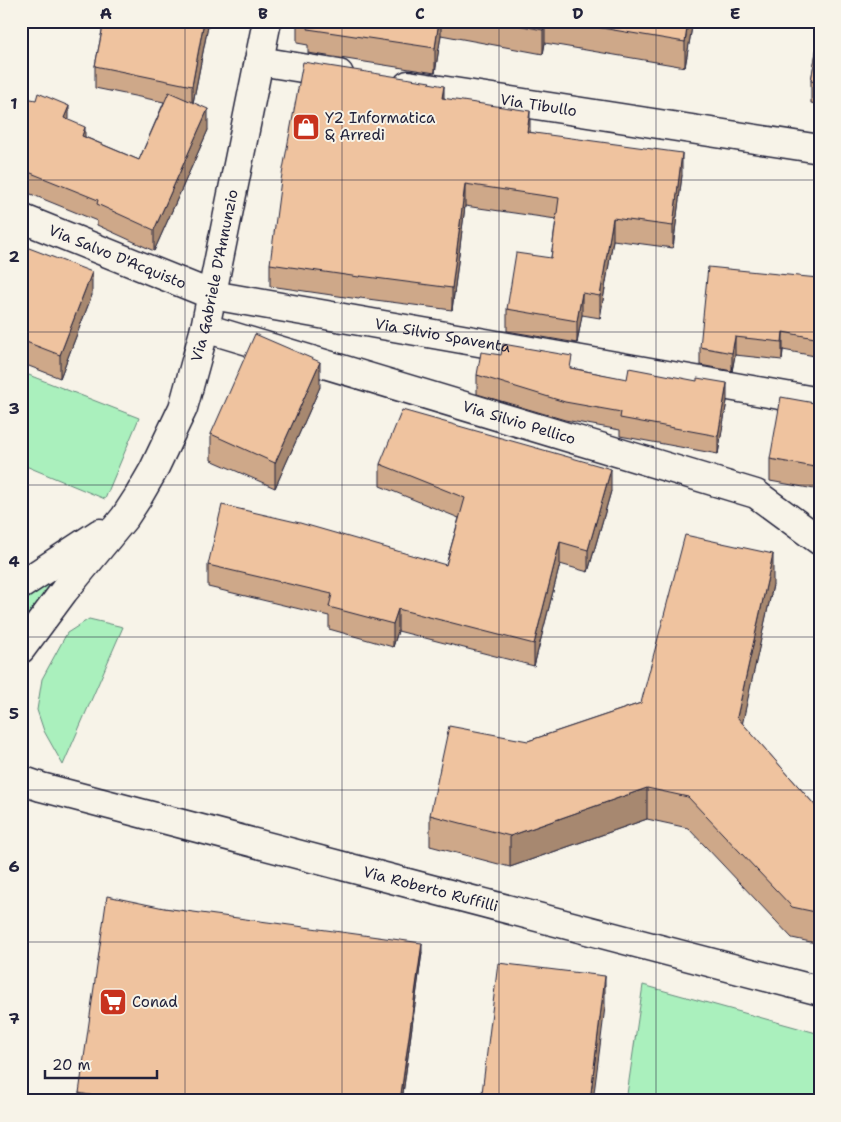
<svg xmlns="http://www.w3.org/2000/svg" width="841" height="1122" font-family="'Shantell Sans',sans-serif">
<rect width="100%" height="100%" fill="#f7f3e8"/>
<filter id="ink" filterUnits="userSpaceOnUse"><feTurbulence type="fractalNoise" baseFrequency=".02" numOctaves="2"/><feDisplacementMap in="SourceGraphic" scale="10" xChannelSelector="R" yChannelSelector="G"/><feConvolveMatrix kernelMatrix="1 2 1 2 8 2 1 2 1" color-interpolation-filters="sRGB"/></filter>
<g filter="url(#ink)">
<path fill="#aaf0bd" stroke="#66897c" d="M21 372 139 418 105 499 21 464Z
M69 567 21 637V596Z
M89 619 123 627 63 765 44 731 37 710 42 679 67 633Z
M643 985 820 1034V1101H626Z"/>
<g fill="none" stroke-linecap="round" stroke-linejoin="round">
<g stroke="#22223b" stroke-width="31">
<g id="minor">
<path d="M259 61 339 74"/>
<path id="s1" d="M408 85 820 149"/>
<path id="s2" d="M21 218 212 295 820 402"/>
<path id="s3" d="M205 328 756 494 820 541"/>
<path d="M21 585 100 533"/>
<path id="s4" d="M21 649 64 591 125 517 138 497 153 471 183 408 205 328 267 21"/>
</g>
</g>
<g stroke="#22223b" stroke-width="31">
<g id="tertiary">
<path id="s5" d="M21 780 41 787 820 991"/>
</g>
</g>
<use href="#minor" stroke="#f7f3e8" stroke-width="28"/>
<use href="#tertiary" stroke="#f7f3e8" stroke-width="28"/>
</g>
<path fill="#cea889" stroke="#22223b" d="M104 21H209L193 103 208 130 154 251 97 225V221L21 190V97L69 120 85 137 139 160 164 102 95 88V66Z
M297 21H693L685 67 545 43 543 54 441 35 435 73 308 53V45L297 43Z
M820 29V105L811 103V81Z
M430 83 444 98 530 132 682 175 673 248 613 240 600 318 582 315 577 343 507 331V309L551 258 556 219 465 206 452 310 360 298 359 299 270 286V264Z
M21 245 92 295 60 378 21 363Z
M820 270V357L783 350 782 360 735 355 732 371 700 365V347L818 278Z
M572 368 727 401 718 454 620 436V430L565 420 477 394V375Z
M320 387 275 488 211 460V434Z
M820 404V490L770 481V459Z
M380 464 611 491 588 572 560 564 534 666 398 631 393 647 329 629V616L208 587V565H446L459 518 380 486Z
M773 585 742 723 820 811V944L792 938 688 828 647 819 510 867 430 846V815L528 741 641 703Z
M164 908 422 952 402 1101H79V1093Z"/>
<path fill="#a7886f" stroke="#22223b" d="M204 21H209L192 108V86Z
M439 21H441V35L435 73V48Z
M545 21V43L543 54V30Z
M688 21H693L685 67V42Z
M444 86V108L442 98Z
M69 106V127L64 118Z
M208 109V130L154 251V230Z
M530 111V133L527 132Z
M85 127V148L82 136Z
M682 153V175L673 248V226Z
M465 184V206L452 310V288Z
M613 218V240L600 318V296Z
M92 272V295L60 378V355Z
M582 293V315L577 343V321Z
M783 332V350L782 360V342Z
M735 337V355L732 371V353Z
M320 362V387L275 488V463Z
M727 383V401L718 454V436Z
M611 469V491L588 572V550Z
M560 542V564L534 666V644Z
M773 554V585L737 748V717Z
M398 609V631L393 647V624Z
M647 788V819L510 867V836Z
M422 943V952L402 1101H400Z
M605 976V1007L593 1101H590Z"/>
<path fill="#efc39f" stroke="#22223b" d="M104 21H204L192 86 95 66Z
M309 21H439L435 48 308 29Z
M497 21H545L543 30Z
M560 21H688L685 42Z
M820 29V83L811 81Z
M303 62 430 82 429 83 444 86 442 98 530 111 527 132 682 153 673 226 613 218 600 296 582 293 577 321 507 309 516 253 551 258 559 198 465 184 452 288 360 276 359 277 270 264 281 180Z
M169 92 208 109 154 230 97 204 98 200 21 169V97L36 100 38 93 69 106 64 118 85 127 82 136 139 160Z
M21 245 92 272 60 355 21 340Z
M708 267 818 278 819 270H820V339L783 332 782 342 735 337 732 353 700 347Z
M255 334 320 362 275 463 211 434Z
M503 344 572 356 570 368 627 379 629 368 697 381V378L727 383 718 436 620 418 621 412 565 402 477 375 481 352 501 355Z
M781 397 820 404V468L770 459Z
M402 410 611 469 588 550 560 542 534 644 398 609 393 624 329 607 332 594 208 565 222 505 300 523 446 565 465 498 380 464Z
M685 535 773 554 737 717 820 811V913L792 907 688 797 647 788 510 836 430 815 449 726 528 741 641 703Z
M107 896 164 908 422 943 400 1101H120L79 1093Z
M498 963 605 976 590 1101H481Z"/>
</g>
<path fill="none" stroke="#22223b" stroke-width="1" stroke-opacity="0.55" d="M185 21V1101M342 21V1101M499 21V1101M656 21V1101M21 180H820M21 332H820M21 485H820M21 637H820M21 790H820M21 942H820"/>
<defs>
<g id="shop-square" transform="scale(1.4375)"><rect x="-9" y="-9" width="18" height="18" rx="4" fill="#c8321e" stroke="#f7f3e8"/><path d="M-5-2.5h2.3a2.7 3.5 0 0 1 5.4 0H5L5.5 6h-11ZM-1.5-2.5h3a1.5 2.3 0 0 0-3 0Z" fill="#fff"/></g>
<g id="supermarket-square" transform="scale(1.4375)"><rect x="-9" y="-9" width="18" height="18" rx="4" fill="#c8321e" stroke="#f7f3e8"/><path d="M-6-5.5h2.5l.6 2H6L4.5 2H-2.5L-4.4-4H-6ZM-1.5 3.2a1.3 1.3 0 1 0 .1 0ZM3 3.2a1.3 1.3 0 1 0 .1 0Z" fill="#fff"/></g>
</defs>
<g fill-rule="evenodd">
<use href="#shop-square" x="306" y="127"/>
<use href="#supermarket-square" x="113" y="1002"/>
</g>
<g text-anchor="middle" stroke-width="4" stroke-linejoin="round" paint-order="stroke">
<g font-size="15" fill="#22223b" stroke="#f7f3e8">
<text dy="5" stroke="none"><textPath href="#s1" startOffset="132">Via Tibullo</textPath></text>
<text dy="5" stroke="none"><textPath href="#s2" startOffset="104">Via Salvo D'Acquisto</textPath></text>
<text dy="5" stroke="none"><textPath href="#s4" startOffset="428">Via Gabriele D'Annunzio</textPath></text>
<text dy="5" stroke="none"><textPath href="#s2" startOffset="440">Via Silvio Spaventa</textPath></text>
<text dy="5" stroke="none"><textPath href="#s3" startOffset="328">Via Silvio Pellico</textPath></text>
<text dy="5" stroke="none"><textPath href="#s5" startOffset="424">Via Roberto Ruffilli</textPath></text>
</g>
<g font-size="15" fill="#22223b" stroke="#f7f3e8" text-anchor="start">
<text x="325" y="123">Y2 Informatica<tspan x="325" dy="17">&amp; Arredi</tspan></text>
<text x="132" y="1007">Conad</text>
</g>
</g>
<rect width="841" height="1122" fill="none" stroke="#f7f3e8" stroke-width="55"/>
<path d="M45 1070v8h112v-8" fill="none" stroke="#22223b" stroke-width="2.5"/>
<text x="52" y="1070" font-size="15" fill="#22223b" stroke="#f7f3e8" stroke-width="4" paint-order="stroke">20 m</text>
<rect x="28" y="28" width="786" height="1066" fill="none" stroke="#22223b" stroke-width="2"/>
<g font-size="16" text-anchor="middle" font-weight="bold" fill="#22223b">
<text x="106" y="19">A</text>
<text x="263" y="19">B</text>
<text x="420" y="19">C</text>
<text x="578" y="19">D</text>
<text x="735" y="19">E</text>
<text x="14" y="109">1</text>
<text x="14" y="262">2</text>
<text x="14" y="414">3</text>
<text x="14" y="567">4</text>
<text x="14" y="719">5</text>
<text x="14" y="872">6</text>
<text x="14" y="1024">7</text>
</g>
</svg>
